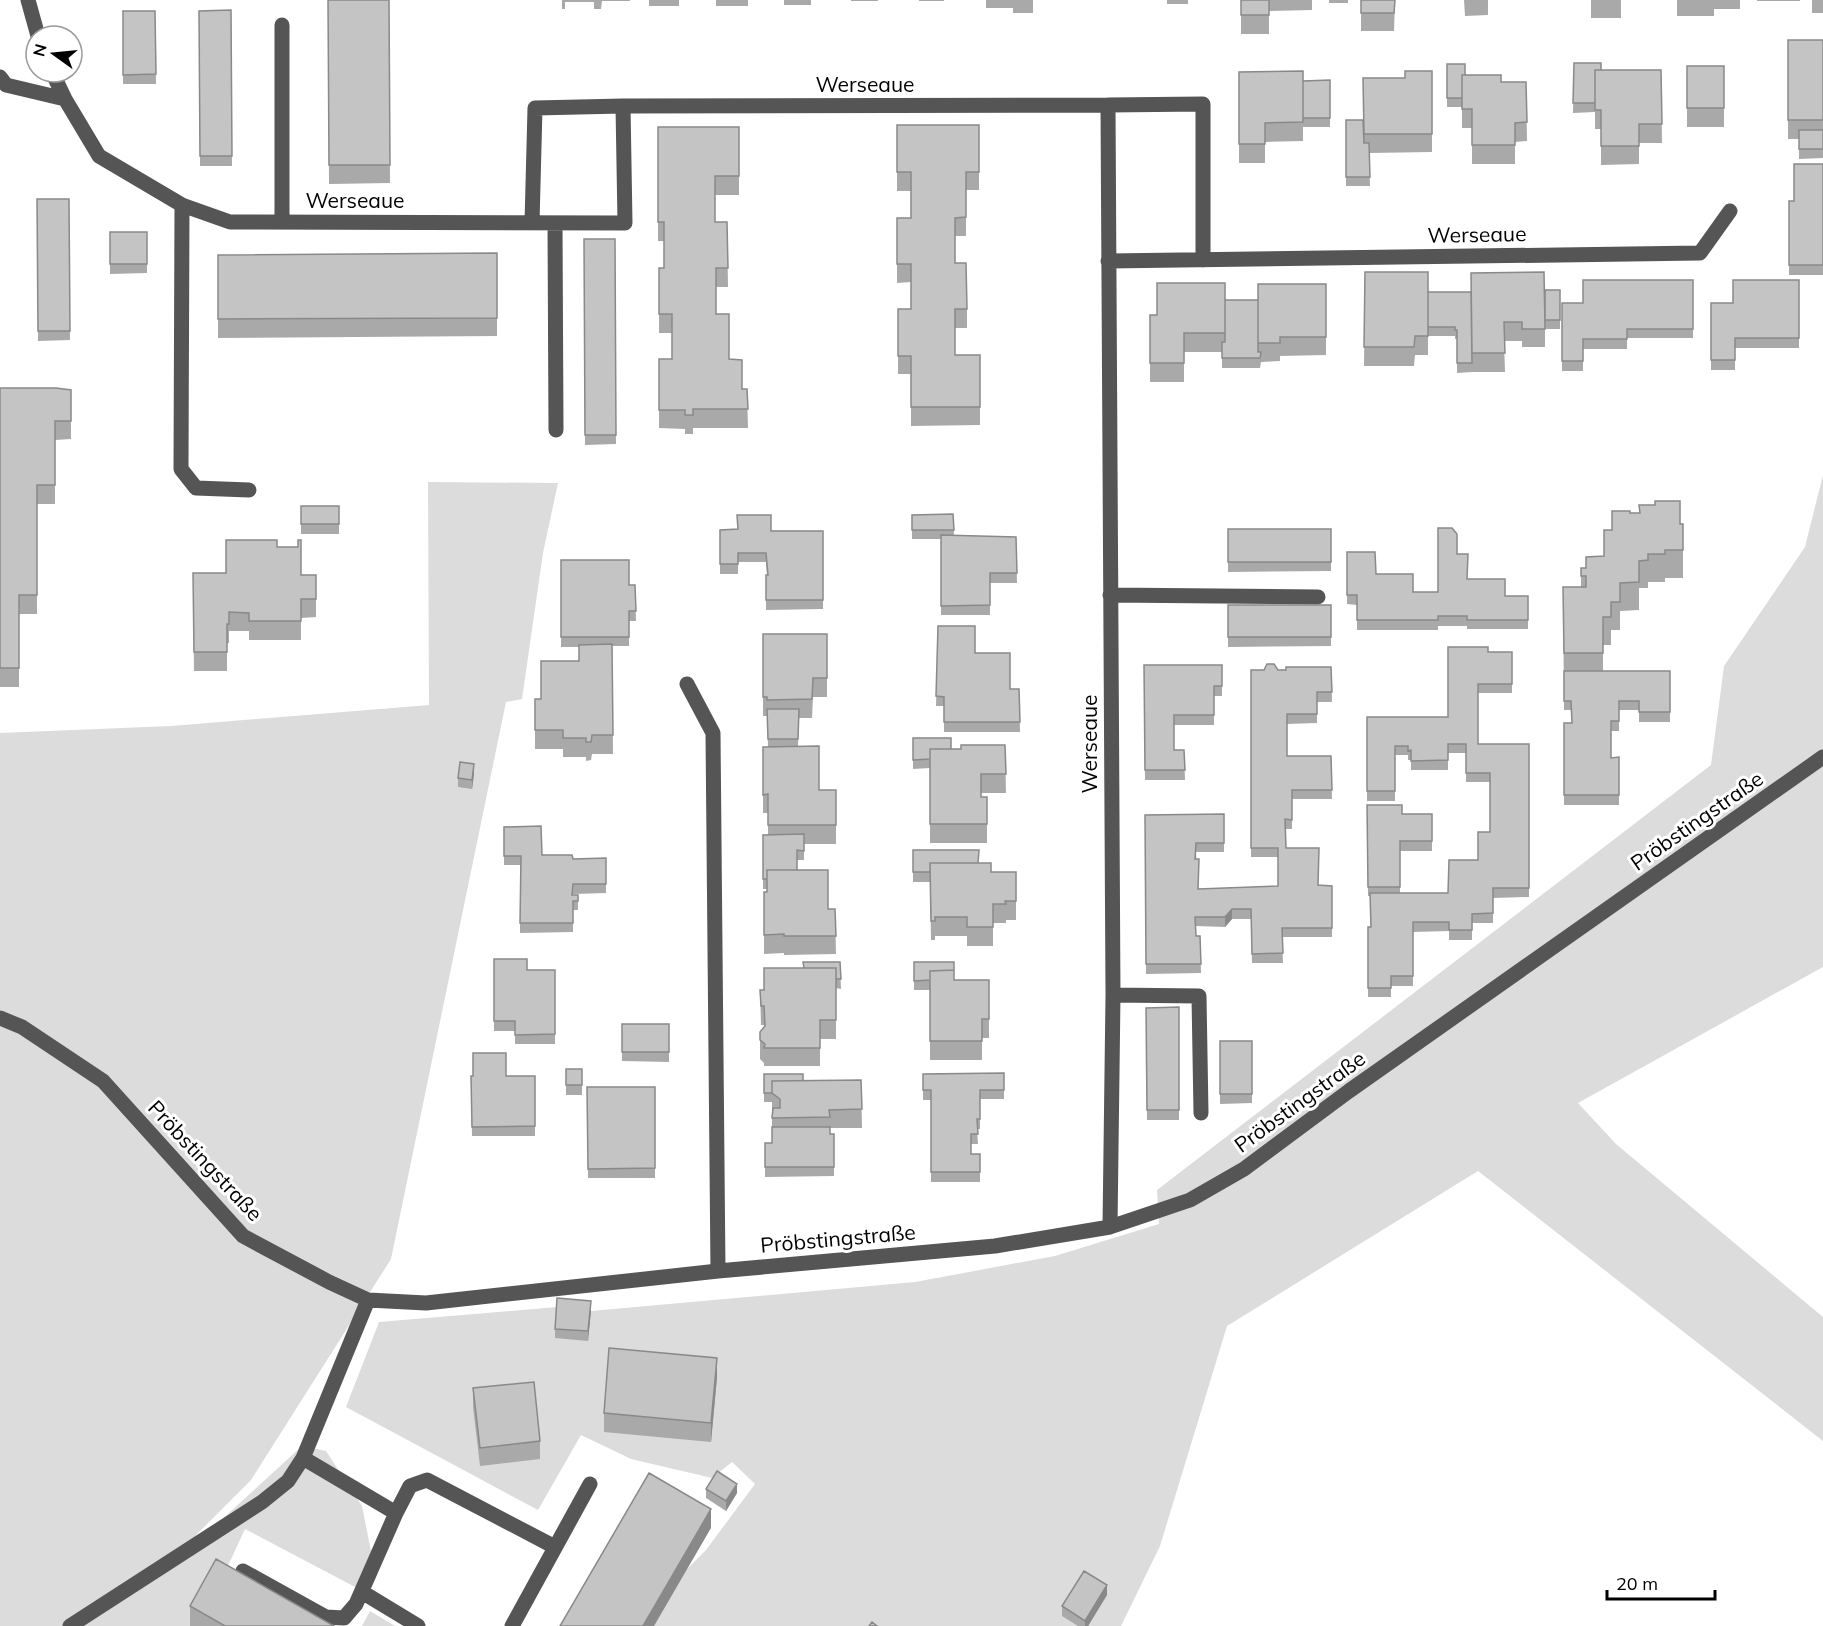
<svg xmlns="http://www.w3.org/2000/svg" width="1823" height="1626" font-family="Mulish,sans-serif">
<rect width="100%" height="100%" fill="#fff"/>
<path fill="#dcdcdc" d="M1823 475V967L1578 1103 1616 1144 1823 1317V1441L1478 1171 1227 1326 1160 1546 1121 1626H653L686 1570 706 1550 755 1484 732 1462 712 1478 631 1459 581 1435 538 1510 346 1407 379 1322 557 1307 588 1341 591 1311 915 1282 1055 1256 1159 1224 1157 1190 1711 765 1724 666 1805 547Z
M428 482 558 483 543 553 522 699 506 702 391 1259 251 1480 195 1536 218 1523 302 1446 326 1451 362 1506 371 1551 357 1588 245 1529 226 1570 193 1626H0V733L171 726 429 705Z
M370 1611 395 1626H362Z"/>
<g fill="none" stroke-linecap="round" stroke-linejoin="round">
<path stroke="#555" stroke-width="15" d="M28 0 38 36
M282 25V222
M52 72 65 99 99 156 182 205 230 222 625 223 623 106 1108 105 1113 995 1110 1227
M0 77 6 85 65 99
M1108 105 1203 104V260
M182 205 181 469 196 488 249 490
M532 223 535 108 623 106
M555 223 556 430
M1108 261 1700 253 1730 211
M1110 595 1318 597
M687 684 713 733 718 1271
M1113 995 1199 996 1201 1113
M0 1018 22 1027 103 1081 243 1236 329 1282 368 1300 426 1303 718 1271 995 1246 1110 1227 1190 1200 1244 1169 1349 1091 1823 757
M396 1513 410 1486 427 1480 555 1547
M243 1571 326 1617 344 1618 356 1604 396 1513 303 1458
M362 1592 418 1626
M70 1626 262 1502 288 1481 303 1458 368 1300
M512 1626 590 1484"/>
</g>
<path fill="#a9a9a9" d="M328 0H389L390 183 329 184Z
M562 0H630V1H602L601 9H594V2H565V9H562Z
M649 0H679V6H649Z
M716 0H748V6H716Z
M784 0H811V5H784Z
M851 0H878V1H851Z
M919 0H944V1H919Z
M986 0H1033V13H1013V8H986Z
M1167 0H1188V4H1167Z
M1241 0H1312V10L1269 11V34H1241Z
M1329 0H1348V3H1329Z
M1361 0H1395L1394 31H1361Z
M1464 0H1488V15L1465 16Z
M1591 0H1621V18H1591Z
M1677 0H1740V9H1714V16H1677Z
M1757 0H1800V1H1757Z
M1812 0H1823V13H1812Z
M231 10 232 166H200L199 11Z
M123 11H155L156 84H123Z
M1788 40H1823V158L1799 159V139H1788Z
M1574 63 1601 70H1661L1662 143H1639V164L1601 165V129H1595V94V112L1573 113Z
M1447 64 1465 75 1501 82H1526L1527 141 1515 142V164H1472V128H1462V107H1447Z
M1687 66H1724V127H1687Z
M1405 71H1432V152L1369 153 1370 186H1346V120L1364 137 1363 78H1405Z
M1239 72 1303 81 1330 80V127H1303V141L1265 142V163H1239Z
M897 125H979V190H966V236H955V263L967 309V328H955V355H980V425L911 426V374H898V309H911V282L897 283V218H911V191H897Z
M658 127H739V195H715V222H727L728 287H716V314L729 359 742 389H747L748 428H693V434H685V429L659 428V359H672V333H659V268H664V241H658Z
M1823 164V275H1789V201H1794Z
M37 199H69L70 340 38 341Z
M110 232H147V273L110 274Z
M584 239H615L616 444 585 445Z
M497 253V336L218 338V255Z
M1365 272H1428V355H1415L1414 366H1364Z
M1471 273 1545 309 1560 290V329H1545V347H1522V341H1504L1505 372H1472Z
M1693 280V338H1627V349H1583V371H1562V303H1583Z
M1799 280V348H1735V370H1711V303H1733Z
M1326 284V355L1280 356V361L1261 362 1260 368H1222V352H1184V382H1150V315H1157L1225 300H1258Z
M1428 292H1471L1472 372 1457 373V339H1455V336H1428Z
M0 388 71 390V439L55 440V504H37V614H19V687H0Z
M301 506H339V534H301Z
M1612 511 1630 513 1683 524V578H1665V582H1648V588H1639V610L1620 611V630H1611V645H1603V671H1670V722H1639V710H1619V731H1611V758L1619 757V805H1564V723H1572L1571 710H1564L1563 587H1581V568H1586L1604 556 1612 530Z
M953 514 954 536 1016 537 1017 583H990V615H941V539H912V515Z
M1228 529H1331V571L1228 572Z
M720 530 823 531V609L766 610V575H767L766 562H738V574H720Z
M277 547 301 575H316V617L301 618V640H249V631H229V643H227V671H194L193 573H226Z
M1347 552 1376 574 1413 592H1438L1457 554 1467 579 1505 596H1528V629H1467V626H1438V630H1357V605L1347 604Z
M561 560 629 585H635L636 621H629V646H612L613 754H592L591 760 586 761V757H563V749H535V699H541L579 661V647H561Z
M1228 605H1331V646L1228 647Z
M938 626 975 653 1010 689H1019L1020 732H944V706H936Z
M763 634H827V697H813L812 718H799L798 746 819 790H836V844H804V860H797V870L828 909H835L836 954 784 955V953L764 954V892H767V889H763V835H768V813H763V747H768L767 716H763Z
M1488 652H1512V693H1478V744H1529V897L1493 898V923H1472V940H1449V931L1413 932V986H1391V997H1368V927H1371L1370 896H1368L1367 805 1402 814H1432V851H1400V893H1448L1478 860 1490 832V782H1466V753H1448V770H1411V760H1408V755H1395V801H1367V717H1448Z
M1144 665H1222V696H1214V725H1174V750H1184L1185 780H1145Z
M1331 667 1332 702H1317V723L1287 724V756H1331L1332 799H1292V829H1285L1286 848 1319 885 1332 886V937H1282L1283 963H1252L1251 919H1232L1225 927 1195 926 1196 936H1200L1201 973 1146 974 1145 815 1224 814V852H1196L1198 889 1278 886V857H1251V670H1278Z
M913 738 951 749H961L1005 745 1006 793H981V797H987V843H930V768L913 769Z
M474 774 472 789 458 787V778Z
M504 827 542 855 573 859 606 858V893L573 894V895H578V910H573V932L520 933V865H504Z
M913 850 979 863 991 872H1016V920H1006V923H993V946H967V936H935V940H931L930 882H913Z
M494 959 527 970H555V1044H515V1031H494Z
M840 962 841 989 836 988V1039H820V1066H764V1063L760 1059V1032L764 1027V1025H761L760 990H764Z
M914 962 954 980H989V1038H982V1060H930V990H914Z
M1179 1007V1120H1147L1146 1008Z
M622 1024H669V1062L622 1061Z
M1220 1041H1252V1103L1220 1104Z
M566 1069H582V1095H566Z
M1004 1073V1099H980V1129H977L978 1144H971V1154H980V1182H931V1100H923V1074Z
M764 1074 803 1081 861 1080 862 1128H830V1134H834V1176L765 1177V1143H772V1102H764Z
M471 1076H535V1136H472Z
M587 1087H655V1178H588Z
M591 1311 588 1341 555 1338V1329Z
M717 1377 711 1442 604 1432V1413Z
M473 1388 540 1441V1459L480 1466 473 1407Z
M706 1489 737 1493 726 1511 706 1498Z
M1107 1595 1088 1626H1078L1062 1616V1606Z
M190 1606 334 1626H190Z"/>
<path fill="#898989" d="M474 764V774L472 789V780Z
M1232 909V919L1225 927V917Z
M591 1301V1311L588 1341V1331Z
M717 1358V1377L711 1442V1423Z
M737 1484V1493L726 1511V1501Z
M711 1509V1528L654 1626H643Z
M1107 1585V1595L1088 1626H1085V1621Z"/>
<path fill="#c4c4c4" stroke="#898989" stroke-width="1.5" d="M328 0H389L390 165H329Z
M1241 0H1269V15H1241Z
M1361 0H1395L1394 13H1361Z
M231 10 232 156H200L199 11Z
M123 11H155L156 74 123 75Z
M1788 40H1823V120H1788Z
M1574 63H1601V70H1595V103H1573Z
M1447 64H1465V75H1462V98H1447Z
M1687 66H1724V108H1687Z
M1595 70H1661L1662 124H1639V146H1601V110H1595Z
M1303 71V122L1265 123V144H1239V72Z
M1405 71H1432V134H1364L1363 78H1405Z
M1462 75H1501V82H1526L1527 122 1515 123V145H1472V109H1462Z
M1330 80V118H1303V81Z
M1346 120H1363L1364 143H1369L1370 177H1346Z
M897 125H979V172H966V217L955 218V263H966L967 309H955V355H980V407H911V356H898V309H911V264H897V218H911V172H897Z
M658 127H739V176H715V222H727L728 268H716V314H729V359L742 360V389H747L748 409H693V415H685V410H659V359H672V314H659V268H664V222H658Z
M1799 130H1823V149H1799Z
M1794 164H1823V265H1789V201H1794Z
M37 199H69L70 331H38Z
M110 232H147V264H110Z
M584 239H615L616 435H585Z
M497 253V318L218 319V255Z
M1365 272H1428V336H1415L1414 347H1364Z
M1544 272 1545 329H1522V322H1504L1505 353H1472L1471 273Z
M1583 280H1693V329H1627V339H1583V361H1562V303H1583Z
M1733 280H1799V338H1735V360H1711V303H1733Z
M1157 283H1225V333H1184V363H1150V315H1157Z
M1258 284H1326V337H1280V343H1258Z
M1545 290H1560V320H1545Z
M1428 292H1471L1472 363H1457V330H1455V327H1428Z
M1225 300H1258V352H1261L1260 358H1222V342H1225Z
M0 388H56L71 390V421H55V485H37V595H19V668H0Z
M1655 501H1680V524H1683V550H1665V554H1648V560L1639 561V582L1620 583V602H1611V617H1603V653H1564L1563 587H1586V576H1581V568H1586V557L1604 556V530H1612V511H1630V513H1640L1639 505H1655Z
M301 506H339V524H301Z
M953 514 954 530H912V515Z
M737 515H771V531H823V600H766V575H768L766 553H738V564H720V530L738 529Z
M1438 528H1452L1457 534V554H1468L1467 579H1505V596H1528V620H1467V616H1438V620H1357V595H1347V552H1375L1376 574H1413V592H1438Z
M1228 529H1331V562H1228Z
M941 535 1016 537 1017 573H990V605L941 606Z
M226 540H277V547H298V540H301V575H316V599H301V621H249V613L229 612V624H227V652H194L193 573H226Z
M561 560H629V585H635L636 611H629V637H561Z
M1228 605H1331V637H1228Z
M938 626H975V653H1010V689H1019L1020 722H944V697L936 696Z
M763 634H827V678H813L812 699 767 700V697H763Z
M612 644 613 735H592L591 742H586V738H563V730H535V699H541V661H579V645Z
M1448 647H1488V652H1512V684H1478V744H1529V888H1493V913L1472 914V930H1449V922H1413V976H1391V988H1368V927H1371L1370 893H1448L1449 860H1478V832H1490V773H1466V744H1448V760L1411 761V750L1408 751V746H1395V791H1367V717H1448Z
M1267 664H1274L1278 670H1286V667H1331L1332 692H1317V714H1287V756H1331L1332 790H1292V820L1285 819 1286 848H1319L1318 885 1332 886V928H1282L1283 953 1252 954 1251 909H1232L1225 917H1195L1196 936H1200L1201 964H1146L1145 815 1224 814V843H1196L1195 859H1199L1198 889 1278 886V848H1251V670H1264Z
M1144 665H1222V686H1214V715H1174V750H1184L1185 770H1145Z
M1564 671H1670V712H1639V701H1619V721H1611V758L1619 757V795H1564V723H1572L1571 701H1564Z
M767 709H799L798 739H768Z
M913 738H951V749H930V759L913 760Z
M961 745H1005L1006 774H981V797H987V824H930V749H961Z
M819 746V790H836V825H768V794L763 795V747Z
M460 762 474 764 472 780 458 778Z
M1367 805H1402V814H1432V841H1400V887H1368Z
M541 826 542 855H572L573 859 606 858V884H573L572 895H578V901H573V923H520L521 856H504V827Z
M804 834V851L797 850V870H767V879H763V835Z
M913 850H979L978 863H930V872H913Z
M930 863H991V872H1016V901H1005L1006 904H993V927H967V917H935V921H931Z
M767 870H828V909H835L836 936H784V934L764 935V892H767Z
M494 959H527V970H555V1034L515 1035V1021H494Z
M803 962H840L841 979H836V968H804Z
M914 962H954V970L930 971V980L914 981Z
M764 968H836V1020H820V1048H764L765 1044 760 1040V1032L765 1026 764 1006H761L760 990H764Z
M954 970V980H989V1019H982V1041H930V971Z
M1179 1007V1110H1147L1146 1008Z
M622 1024H669V1052H622Z
M1220 1041H1252V1094H1220Z
M473 1053H506V1076H535V1126L472 1127 471 1076H473Z
M566 1069H582V1085H566Z
M1004 1073V1090H980V1119H977L978 1134H971V1154H980V1172H931V1090H923V1074Z
M764 1074H803V1081H772V1093H764Z
M861 1080 862 1109 829 1110 830 1117 772 1118 773 1108H780V1099L772 1093V1081Z
M587 1087H655V1168L588 1169Z
M772 1127H830V1134H834V1167H765V1143H772Z
M557 1298 591 1301 588 1331 555 1329Z
M609 1348 717 1358 711 1423 604 1413Z
M534 1382 540 1441 480 1448 473 1388Z
M717 1471 737 1484 726 1501 706 1489Z
M649 1473 711 1509 643 1626H560Z
M216 1559 334 1626H225L190 1606Z
M1084 1571 1107 1585 1085 1621 1062 1606Z
M872 1622 877 1626H869Z"/>
<g text-anchor="middle" stroke-width="6" stroke-linejoin="round" paint-order="stroke">
<g font-size="21" fill="#000" stroke="#fff">
<text x="865" y="92">Werseaue</text>
<text x="355" y="208">Werseaue</text>
<text transform="translate(1477 235) rotate(-1)" y="7">Werseaue</text>
<text transform="translate(1090 744) rotate(-90)" y="7">Werseaue</text>
<text transform="translate(1697 821) rotate(-35)" y="7">Pröbstingstraße</text>
<text transform="translate(1300 1102) rotate(-36)" y="7">Pröbstingstraße</text>
<text transform="translate(205 1161) rotate(47)" y="7">Pröbstingstraße</text>
<text transform="translate(838 1239) rotate(-5)" y="7">Pröbstingstraße</text>
</g>
</g>
<g transform="translate(54 54) rotate(285)"><circle r="28" fill="#ffffff" stroke="#999999" stroke-width="1.5"/>
<path d="M0-4.5L10 22L0 15L-10 22Z" fill="#000000"/>
<text y="-9" font-size="16" font-weight="bold" text-anchor="middle" fill="#000000">N</text>
</g>
<path d="M1607 1590v9h108v-9" fill="none" stroke="#000000" stroke-width="3"/>
<text x="1616" y="1590" font-size="18" fill="#000000" stroke="#ffffff" stroke-width="4.5" paint-order="stroke">20 m</text>
</svg>
